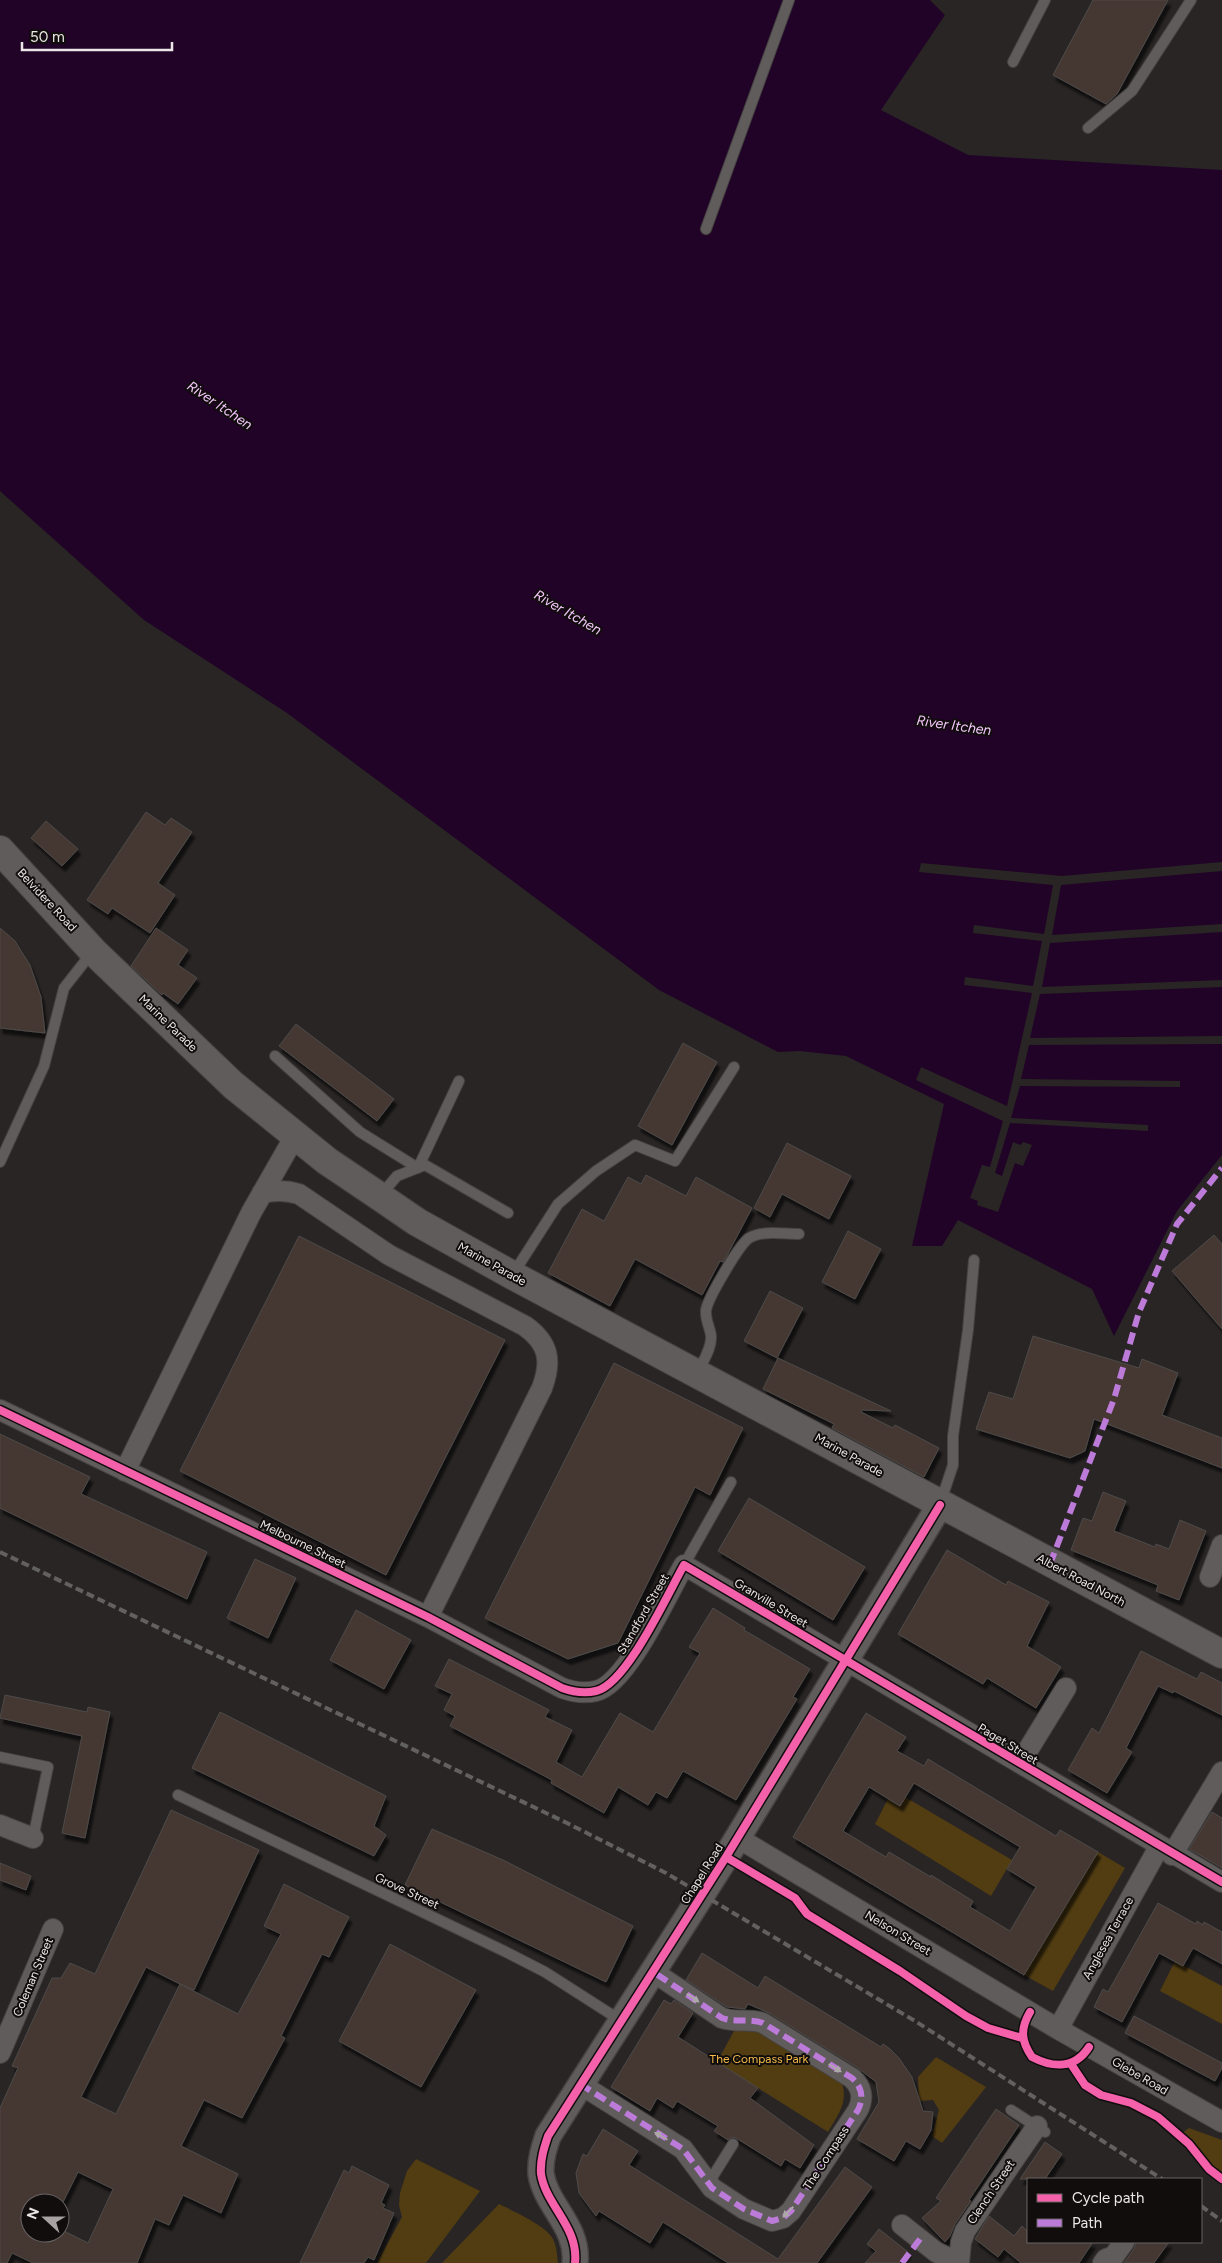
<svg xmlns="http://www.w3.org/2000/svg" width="1222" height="2263" font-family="Figtree,sans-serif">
<defs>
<filter id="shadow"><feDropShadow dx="3" dy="5.5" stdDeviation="1" flood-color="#0009"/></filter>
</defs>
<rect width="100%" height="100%" fill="#292525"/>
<path fill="#523d12" d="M905 1797 1012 1860 991 1896 875 1824 888 1799 900 1806Z
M1098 1852 1125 1868 1053 1991 1024 1975Z
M1175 1961 1222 1986V2024L1160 1991Z
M745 2029H757L841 2080C849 2102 839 2113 828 2132L717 2062 734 2031Z
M936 2057 986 2087 942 2143 932 2136 939 2110 933 2100 919 2101 918 2077Z
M1189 2128 1222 2140V2177L1181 2134Z
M416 2159 480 2191 426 2263H377L402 2217 399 2205 400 2193 407 2171Z
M499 2204C513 2211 547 2226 553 2239 557 2247 557 2255 558 2263H442Z"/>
<path fill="#210327" d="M0 0H930L945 15 881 110 968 155 1222 170V1155L1177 1211 1114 1336 1092 1289 958 1220 942 1246H912L944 1104 846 1056 800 1051 778 1052 659 990 287 713 144 620 0 491Z"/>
<path fill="#292525" d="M1222 862V871L1061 885 1052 935 1222 924V932L1050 943 1042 987 1222 980V987L1040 994 1030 1038 1222 1036V1044L1029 1045 1021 1079 1180 1081V1087L1020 1086 1011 1118 1148 1125V1131L1010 1123 995 1173 1002 1176 1013 1142 1021 1145 1023 1142 1032 1145 1023 1166 1015 1163 998 1212 977 1205 978 1201 970 1198 982 1165 990 1167 1003 1121 916 1080 921 1067 1007 1106 1032 993 964 985 965 977 1033 986 1042 941 973 933 974 925 1044 934 1053 885 919 872 921 863 1062 876Z"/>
<path fill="#453932" stroke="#4d4a49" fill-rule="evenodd" filter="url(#shadow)" d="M1093 0H1168L1117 94 1106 104 1053 75Z
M146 812 165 825 171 818 192 832 158 883 175 895 150 933 112 908 108 914 87 900Z
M46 821 78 849 62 866 31 838Z
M0 928 15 941 30 965 41 997 45 1033 0 1028Z
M156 928 188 950 178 965 197 978 178 1004 163 993 162 995 131 966Z
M296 1024 394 1099 377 1121 279 1046Z
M683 1043 717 1062 672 1145 638 1126Z
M787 1143 851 1176 829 1219 782 1194 770 1217 754 1208Z
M646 1175 686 1196 696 1177 752 1208 725 1259 723 1262 720 1261 702 1295 635 1259 610 1306 548 1273 582 1209 604 1221 628 1177 641 1184Z
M848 1231 881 1249 855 1299 822 1282Z
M1214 1235 1222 1244V1329L1172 1271Z
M299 1236 505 1340 386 1575 180 1471Z
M770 1291 803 1308 777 1358 744 1341Z
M1033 1336 1139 1368 1142 1359 1178 1373 1162 1415 1222 1438V1468L1094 1419 1085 1451 1070 1458 976 1429 989 1392 1013 1399Z
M778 1358 891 1411 862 1410 861 1412 893 1428 895 1425 939 1448 924 1477 832 1428 834 1424 763 1389Z
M614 1363 743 1428 710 1495 695 1487 618 1643 568 1659 485 1618Z
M0 1434 90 1477 81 1494 207 1552 187 1599 0 1508Z
M1103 1492 1126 1501 1114 1531 1155 1547 1156 1544 1169 1549 1180 1520 1206 1531 1179 1600 1156 1591 1158 1585 1071 1550 1083 1518 1092 1521Z
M749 1498 865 1567 833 1620 718 1551Z
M947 1550 1006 1585 1008 1581 1049 1602 1027 1646 1061 1667 1036 1708 987 1678 983 1684 898 1634Z
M255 1559 296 1578 268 1638 227 1618Z
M713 1608 745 1628 744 1630 810 1669 793 1697 797 1699 736 1800 683 1771 667 1798 656 1792 648 1805 618 1787 604 1813 551 1783 552 1780 450 1726 455 1716 444 1710 452 1694 435 1686 449 1659 549 1710 545 1717 572 1730 556 1762 582 1777 620 1713 653 1732 700 1653 689 1647Z
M356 1610 411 1640 384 1689 330 1660Z
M1141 1651 1197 1679 1201 1672 1222 1683V1715L1174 1691 1173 1693 1158 1686 1126 1748 1132 1752 1107 1793 1068 1770 1092 1728 1099 1733Z
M5 1695 87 1712 88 1707 110 1712 85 1838 62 1833 82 1736 0 1718Z
M220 1712 386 1796 374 1826 386 1835 374 1856 192 1768Z
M866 1713 906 1737 897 1751 924 1766 928 1759 1056 1836 1060 1830 1098 1852 1024 1975 793 1837ZM914 1783 1020 1847 1007 1869 1036 1887 1010 1931 970 1907 973 1901 931 1875V1877L889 1852 886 1857 843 1831 869 1787 900 1806Z
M171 1810 259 1850 194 1990 180 1984 238 2014 281 1934 264 1926 284 1884 349 1917 329 1957 322 1954 281 2036 285 2038 242 2118 204 2100 181 2146 238 2174 221 2213 183 2195 169 2225 155 2219 137 2263H33L12 2253 7 2263H0V2108L18 2068 12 2066 52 1978H61L70 1963 95 1974ZM146 1967 180 1984 116 2114 81 2097ZM78 2172 113 2189 88 2243 60 2229V2233H30V2203H60V2208Z
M1212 1812 1222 1818V1868L1189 1849Z
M432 1829 503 1860 633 1926 606 1982 405 1885Z
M0 1863 31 1876 26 1890 0 1880Z
M1158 1903 1196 1924 1197 1921 1203 1925 1204 1922 1222 1932V1964L1193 1948 1183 1966 1159 1953 1122 2022 1094 2007 1103 1989 1108 1992Z
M390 1944 476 1990 421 2087 339 2041Z
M702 1953 758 1988 765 1976 881 2047 883 2044 890 2049 899 2058 912 2077 923 2111 933 2112 931 2130 920 2149 906 2141 894 2161 857 2139 879 2102 876 2082 858 2068 769 2013 748 2004 745 2009 727 2007 686 1980Z
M664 2000 671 2004 674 2000 693 2013 678 2037 758 2088 750 2098 814 2145 800 2168 785 2159 781 2166 736 2138 733 2137 728 2140 714 2131 718 2126 677 2101 673 2108 657 2098 650 2111 611 2087Z
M1134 2016 1222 2063V2068L1215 2081 1125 2033Z
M996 2109 1019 2125 969 2200 971 2201 955 2224 950 2236 945 2242 922 2218 941 2201 936 2198Z
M603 2129 638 2151 629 2165 778 2259 845 2167 872 2187 817 2263H728L663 2222 650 2243 599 2211 596 2216 579 2193 576 2173 583 2154 587 2156Z
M1045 2142 1062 2154 1045 2179H1020Z
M352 2166 389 2185 381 2203 385 2205 383 2208 394 2213 374 2260 368 2257 364 2263H300L344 2170 349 2173Z
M989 2216 1014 2236 1022 2226 1028 2232V2242H1093L1079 2263H1021L1004 2249 998 2257 975 2239Z
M879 2229 908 2252 899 2263H865L876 2251 867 2244Z
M1136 2242H1169L1154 2263H1124L1134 2249Z"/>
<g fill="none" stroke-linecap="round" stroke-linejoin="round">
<g stroke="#464242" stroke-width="12">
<path id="service" d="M1013 62 1045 0
M1088 128 1132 91 1191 0
M706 229 789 0
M275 1056 360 1132 418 1168 459 1081
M0 1162 44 1066 64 988 93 951
M380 1196 397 1176 425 1165 508 1213
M513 1274 558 1204 596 1171 635 1145 675 1161 734 1067
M698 1372C703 1361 712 1348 711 1336 710 1327 705 1320 706 1310 708 1298 739 1245 749 1238 762 1230 784 1234 799 1234
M941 1501 953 1465V1436L968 1330 974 1260
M684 1565 731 1482
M0 1757 48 1767 33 1838
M178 1795 506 1952 545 1972 620 2020
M1011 2110 1045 2132
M708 2184 733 2144"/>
</g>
<g stroke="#464242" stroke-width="22">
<path id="minor" d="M262 1193C275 1190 286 1190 299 1194L389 1255 525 1326C549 1343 552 1361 542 1388L428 1617
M0 1410 428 1617 562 1688C573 1692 584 1694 596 1691 627 1684 668 1593 684 1565L1222 1882
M125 1471 251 1213 295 1136
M1210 1577 1222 1545
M1020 1763 1066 1688
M0 1825 33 1838
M738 1838 1058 2029 1222 2122
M1172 1855 1222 1772
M1058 2029 1159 1847
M0 2053 53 1929
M580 2084 683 2149 712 2188 744 2209 772 2221 783 2218 791 2211 858 2110C864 2098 862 2087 852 2078L763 2023C750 2018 736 2023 722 2018L652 1971
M902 2225 936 2252 959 2263
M959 2263 961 2242 965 2231 1037 2126
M1103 2263 1106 2259 1114 2256 1124 2242"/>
</g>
<g stroke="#464242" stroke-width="28">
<path id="tertiary" d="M575 2263C579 2227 546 2206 541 2174 540 2160 544 2148 548 2136L726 1857 940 1505"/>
</g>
<g stroke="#464242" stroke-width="30">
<path id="secondary" d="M0 850 93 951 233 1085 327 1161 379 1196 417 1222 512 1275 1222 1654"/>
</g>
<use href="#service" stroke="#605c5c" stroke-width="10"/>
<use href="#minor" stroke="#605c5c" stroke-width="20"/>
<use href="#tertiary" stroke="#605c5c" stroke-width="25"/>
<use href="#secondary" stroke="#605c5c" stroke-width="28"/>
<path stroke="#636060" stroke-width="4" stroke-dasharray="8 4" stroke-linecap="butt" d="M0 1552 567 1823 666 1873 915 2021 1162 2179
M1201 2206 1222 2221"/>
<path stroke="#bd7bd9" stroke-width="6" stroke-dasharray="12 6" stroke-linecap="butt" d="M1050 1564 1114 1399 1139 1312 1177 1224 1222 1168
M580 2084 683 2149 712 2188 744 2209 772 2221 783 2218 791 2211 858 2110C864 2098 862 2087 852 2078L763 2023C750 2018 736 2023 722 2018L652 1971
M902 2263 920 2239"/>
<g stroke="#110d0d" stroke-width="11">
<path id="cycleway" d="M0 1410 428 1617 562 1688C573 1692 584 1694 596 1691 627 1684 668 1593 684 1565L1222 1882
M726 1857 795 1898 807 1914 900 1971 966 2016 988 2028 1022 2038
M1030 2012C1020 2029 1021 2041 1032 2057 1053 2068 1075 2069 1089 2047
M1071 2064 1085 2085 1101 2095 1131 2103 1158 2117 1189 2144 1209 2169 1222 2179
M575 2263C579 2227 546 2206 541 2174 540 2160 544 2148 548 2136L726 1857 940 1505"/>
</g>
<use href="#cycleway" stroke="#f560ab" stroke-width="8"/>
</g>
<defs><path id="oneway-solid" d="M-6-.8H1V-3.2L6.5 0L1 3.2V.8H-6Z" transform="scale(1.25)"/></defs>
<g fill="#ada8a8">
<use href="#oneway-solid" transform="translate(693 1998) rotate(34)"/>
<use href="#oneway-solid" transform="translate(835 2068) rotate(32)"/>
<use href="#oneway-solid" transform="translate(661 2136) rotate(-150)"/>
<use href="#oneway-solid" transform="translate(788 2212) rotate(135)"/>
</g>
<g text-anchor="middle" stroke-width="4" stroke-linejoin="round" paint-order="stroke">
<g font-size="12" fill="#ece6e6" stroke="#110d0d">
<text transform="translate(47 900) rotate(47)" y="4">Belvidere Road</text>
<text transform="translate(168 1023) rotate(44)" y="4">Marine Parade</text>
<text transform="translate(492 1264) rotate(29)" y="4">Marine Parade</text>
<text transform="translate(849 1455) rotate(29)" y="4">Marine Parade</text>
<text transform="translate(303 1544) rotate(26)" y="4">Melbourne Street</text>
<text transform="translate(1081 1580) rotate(28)" y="4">Albert Road North</text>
<text transform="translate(771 1603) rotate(31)" y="4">Granville Street</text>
<text transform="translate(643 1614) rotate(-60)" y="4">Standford Street</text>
<text transform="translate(1008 1744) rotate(31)" y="4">Paget Street</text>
<text transform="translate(702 1874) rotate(-58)" y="4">Chapel Road</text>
<text transform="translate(407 1891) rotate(25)" y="4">Grove Street</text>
<text transform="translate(898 1933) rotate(31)" y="4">Nelson Street</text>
<text transform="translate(1108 1938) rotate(-61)" y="4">Anglesea Terrace</text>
<text transform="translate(33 1977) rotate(-67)" y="4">Coleman Street</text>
<text transform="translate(1140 2076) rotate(30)" y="4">Glebe Road</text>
<text transform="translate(826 2158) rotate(-57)" y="4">The Compass</text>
<text transform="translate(991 2192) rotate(-56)" y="4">Clench Street</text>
</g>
<g font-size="12" fill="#f3bb48" stroke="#110d0d">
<text x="759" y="2063">The Compass Park</text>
</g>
<g font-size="14" font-style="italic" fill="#f4c7fc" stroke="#110d0d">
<text transform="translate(220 405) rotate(34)" y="5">River Itchen</text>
<text transform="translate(568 612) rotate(30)" y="5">River Itchen</text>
<text transform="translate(954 725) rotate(8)" y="5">River Itchen</text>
</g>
</g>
<rect x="1027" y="2178" width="175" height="65" fill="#110d0d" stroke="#696464"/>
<rect x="1037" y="2194" width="25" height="8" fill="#f560ab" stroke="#696464"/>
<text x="1072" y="2203" font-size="15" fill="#ece6e6">Cycle path</text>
<rect x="1037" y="2219" width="25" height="8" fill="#bd7bd9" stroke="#696464"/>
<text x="1072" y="2228" font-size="15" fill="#ece6e6">Path</text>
<g transform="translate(45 2218) rotate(291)"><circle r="24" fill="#110d0d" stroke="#696464"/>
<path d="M0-4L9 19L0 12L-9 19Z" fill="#a8a2a2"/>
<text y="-8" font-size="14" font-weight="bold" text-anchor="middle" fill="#ece6e6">N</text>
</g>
<path d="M22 42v8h150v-8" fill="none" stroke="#ece6e6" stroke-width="2.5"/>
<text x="30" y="42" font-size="15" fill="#ece6e6" stroke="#110d0d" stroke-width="4" paint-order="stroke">50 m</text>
</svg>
